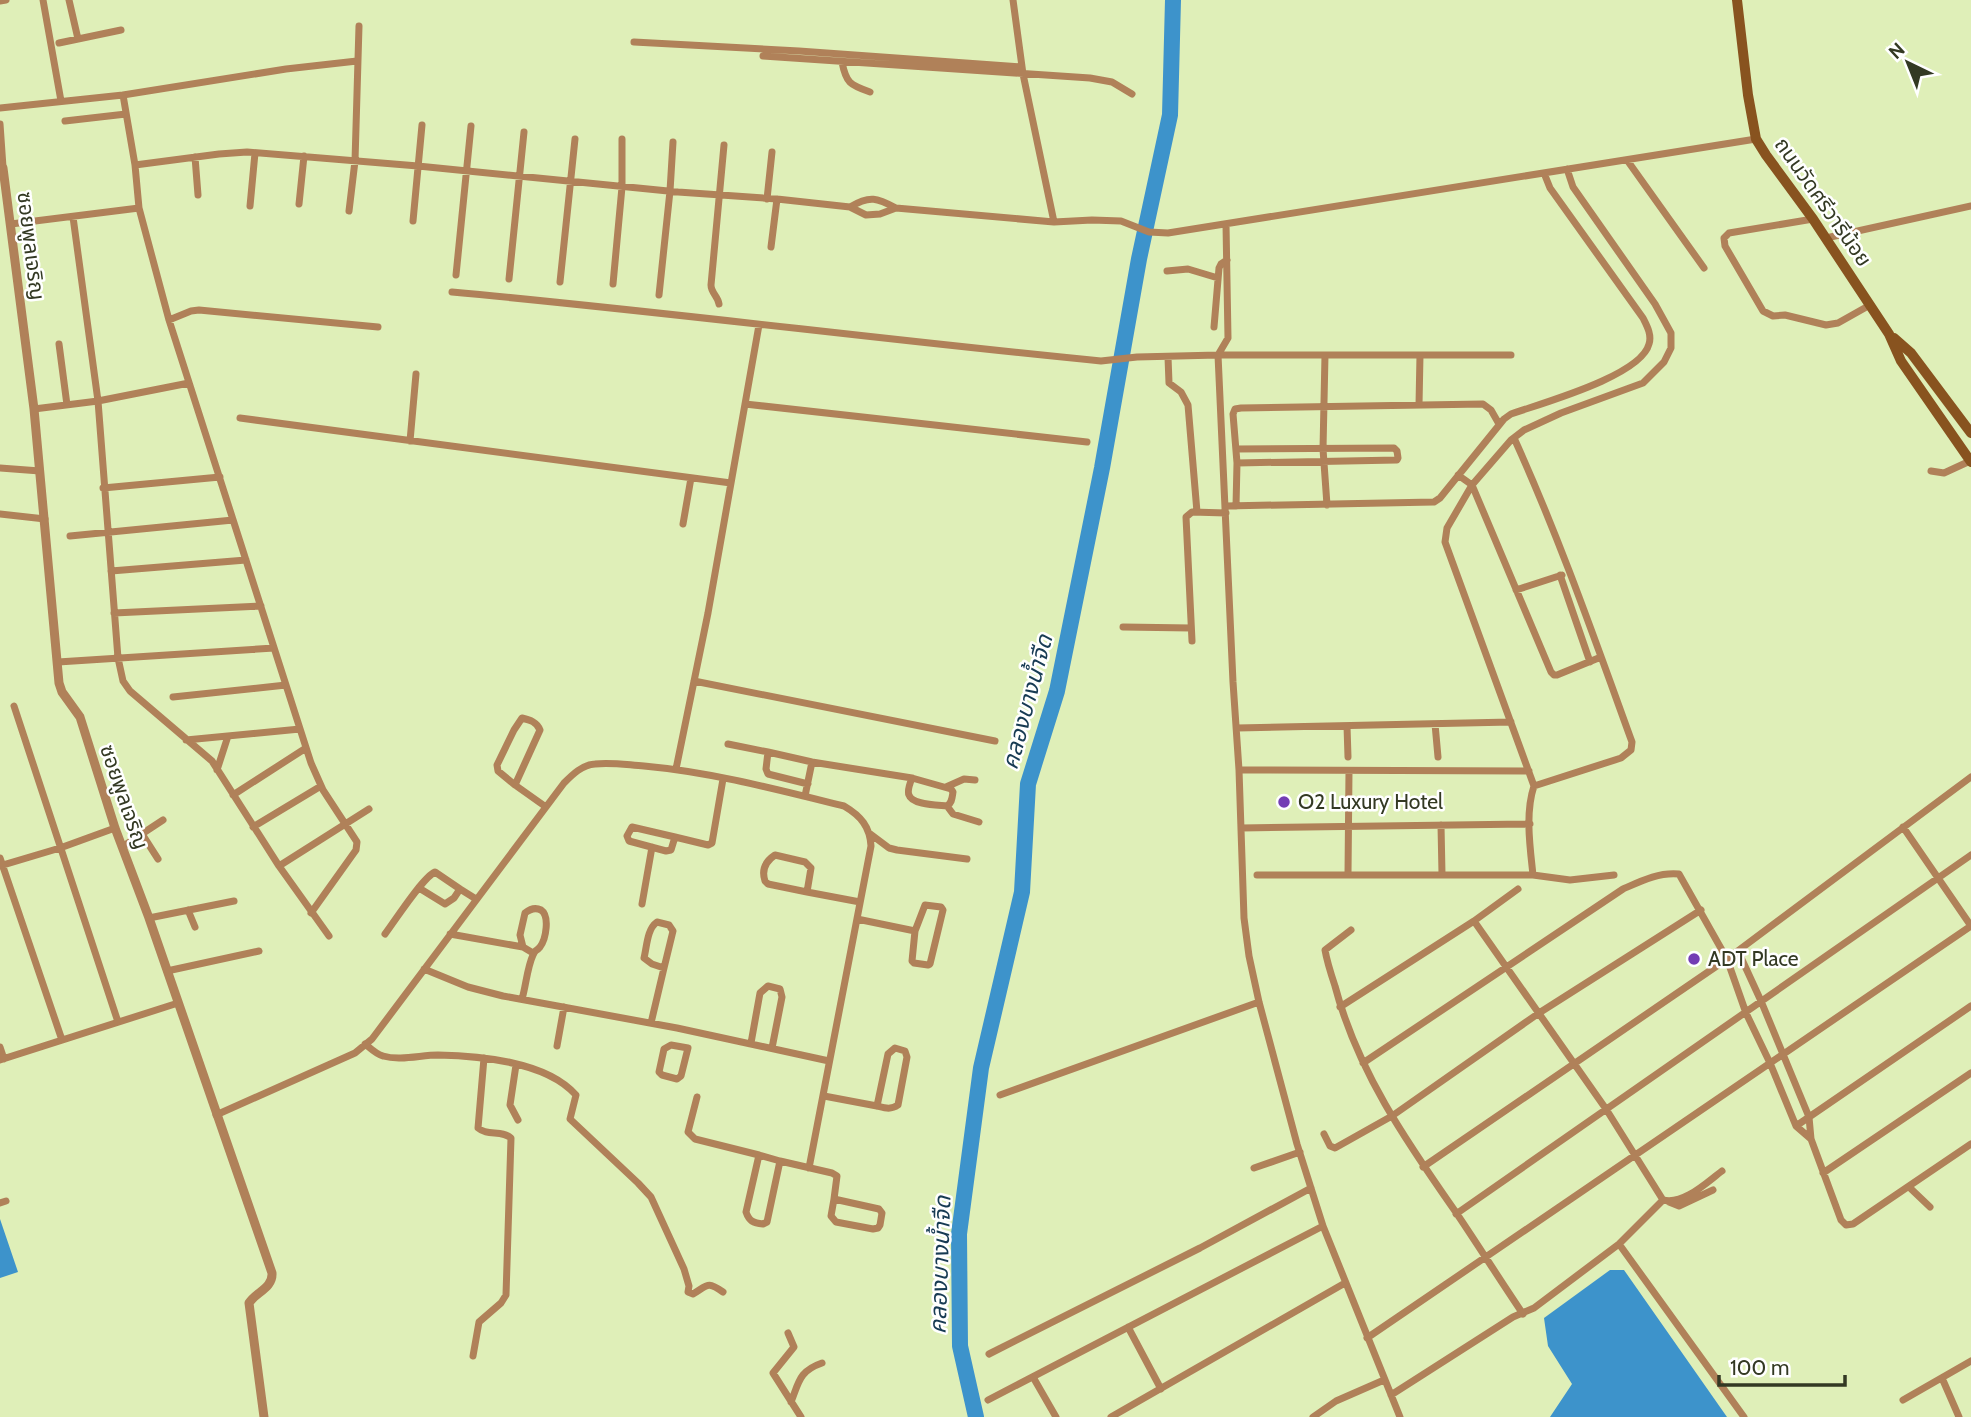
<svg xmlns="http://www.w3.org/2000/svg" width="1971" height="1417" font-family="Cabin,'Noto Sans Thai',sans-serif">
<rect width="100%" height="100%" fill="#dfefb8"/>
<path fill="#3d93cb" d="M0 1219 18 1272 0 1278Z
M1610 1270H1624L1727 1417H1550L1572 1384 1548 1346 1544 1318Z"/>
<g fill="none" stroke-linecap="round" stroke-linejoin="round">
<path stroke="#3d93cb" stroke-width="16" d="M976 1417 960 1346 959 1234 981 1068 1022 892 1028 784 1057 691 1102 468 1139 259 1170 115 1173 0"/>
<path stroke="#b08159" stroke-width="7" d="M43 0 61 101
M69 0 78 39
M1013 0 1023 74 1054 222
M0 1 6 0
M634 42 799 51 1022 67
M59 43 121 30
M763 56 1090 78 1112 82 1132 94
M842 62C846 83 850 85 870 92
M123 95 135 165 139 208 169 320 311 763 323 790 357 842 356 850 311 913
M0 108 123 95 286 69 357 61
M65 121 126 114
M0 124 3 167
M195 157 198 195
M1627 160 1704 268
M135 165 219 154 247 152 418 166 678 192 777 199 850 207 866 215 880 214 896 208
M767 199 772 152
M299 204 304 156
M250 206 255 153
M850 207C870 195 877 198 896 208L1054 222 1092 220 1121 221 1149 232 1168 233 1756 139
M349 211 355 161 359 26
M73 217 98 401 118 658 123 681 130 691 212 761 279 866 329 936
M1813 219 1729 233 1724 238 1725 246 1763 311 1773 316 1785 315 1826 325 1838 323 1870 305
M413 221 422 125
M11 224 139 208
M1226 224 1228 338 1218 355 1233 682 1239 770 1244 918 1249 956 1259 1002 1297 1144 1323 1226 1400 1417
M1826 238 1971 206
M771 247 777 199
M1167 271 1188 269 1218 278
M456 275 471 126
M509 279 524 132
M560 282 575 139
M613 284 622 187V139
M452 292C669 312 885 340 1101 361L1137 357 1218 355H1511
M659 295 670 191 673 142
M719 304C718 296 711 293 711 285L724 145
M169 320 191 311 199 310 378 327
M1214 327 1219 268 1221 264 1227 260
M59 344 67 405
M1325 355 1323 449 1327 505
M1168 357 1169 383 1181 392 1188 405 1197 512
M745 404 1087 442
M1419 405 1420 355
M34 409 98 401 189 383
M240 418 731 483
M1514 438C1559 537 1595 640 1632 742L1631 750 1621 758 1534 786
M410 441 416 374
M1236 449 1394 448 1397 451 1398 458 1397 460 1237 463
M0 468 40 471
M1931 471 1944 473 1970 461
M1458 475 1472 485 1551 672 1554 675H1557L1601 657
M103 488 220 477
M1226 506 1434 502 1440 498 1504 419 1511 414C1542 403 1641 376 1649 344 1652 335 1647 326 1643 318L1550 188 1544 173
M1236 506 1237 463 1233 414 1235 409 1241 408 1483 404 1491 410 1499 424
M0 514 45 519
M683 524 691 478
M70 536 233 520
M111 571 246 560
M1560 575 1590 662
M1516 590 1562 575
M114 613 261 606
M1123 627 1191 628
M1192 641 1186 517 1192 512 1226 513
M58 662 274 648
M694 681 995 741
M173 697 286 685
M14 706 118 1022
M522 718C530 720 537 722 540 730L515 785 498 771 497 765 514 730Z
M1435 724 1438 757
M1347 726 1348 757
M1237 728 1511 722
M186 740 300 729
M728 744 768 752
M676 769 708 613 759 325
M217 770 228 736
M1239 770 1529 771
M808 784 768 774 766 769 768 752 812 762 912 778
M515 785 546 807
M946 787 964 779 975 780
M233 795 306 748
M805 796 812 762
M947 806C952 803 952 798 953 792L951 789 912 778C910 783 907 791 909 795 912 805 938 805 947 806L953 814 979 822
M1441 825 1442 874
M253 827 321 786
M632 827 675 837 671 850 666 851 629 841 627 836Z
M1903 827 1971 926
M1241 828 1530 824
M869 833 889 848 897 850 967 859
M142 834 158 859
M675 837 708 845 712 843 723 779
M122 847 163 820
M775 855 805 862 811 868 807 892 768 884 765 881C761 869 766 861 775 855Z
M0 858 62 1040
M0 866 60 848 115 828
M279 866 369 809
M1348 874 1349 771
M1257 875H1533L1570 880 1614 875
M1533 875C1530 847 1525 813 1534 786L1445 542 1447 528 1472 485 1511 440 1524 430 1561 413 1643 383 1664 362 1671 348V333L1655 304 1573 187 1567 169
M460 889 476 899
M807 892 860 902
M642 904 652 847
M188 910 195 927
M149 918 234 901
M857 919 915 931 912 961 914 963 928 965 930 964 943 910 941 907 925 905 915 931
M1474 921 1606 1109 1663 1200
M657 922 669 925 673 931 664 968 652 964 644 958C647 946 647 929 657 922Z
M1351 930 1325 950C1327 962 1331 974 1335 986 1357 1070 1406 1141 1455 1211 1478 1245 1500 1280 1523 1314
M385 934C395 921 422 878 435 872L460 889 454 898 445 904 419 888
M450 934 523 947
M1738 951 1761 1001 1809 1117 1811 1139 1841 1220 1846 1225 1853 1224 1971 1144
M424 969 468 987 503 996 677 1028 829 1061
M167 971 259 951
M522 999C526 986 527 968 533 955 536 948 536 952 540 947 546 939 550 916 541 910 535 907 530 909 525 913L520 935 523 947 533 953
M1340 1007 1474 921 1518 889
M651 1023 664 968
M751 1043 760 993 768 986 780 989 782 997 772 1048
M365 1044C370 1048 377 1055 383 1056 400 1061 421 1055 438 1055 480 1056 546 1061 576 1095L570 1119 638 1183 651 1197 684 1269 689 1286 688 1292 693 1294C708 1285 707 1281 723 1292
M671 1045 688 1048 681 1076 677 1079 662 1075 659 1072 664 1049Z
M557 1046 564 1007
M0 1047 4 1059
M895 1048 905 1051 907 1057 898 1105C891 1110 885 1108 877 1106L888 1054Z
M0 1060 178 1003
M1363 1063 1623 889C1641 881 1659 872 1679 874L1727 959 1746 1013 1770 1063 1796 1126 1811 1139
M516 1065 510 1105 518 1120
M1000 1095 1259 1002
M824 1096 877 1106
M697 1097 688 1132 695 1139 759 1155
M216 1115 355 1053 372 1039 564 783C573 774 582 765 595 764 611 762 628 765 644 766 711 772 779 790 844 806 861 816 870 827 871 846L809 1168
M1796 1126 1971 1006
M1324 1134 1330 1146 1335 1148 1392 1116 1539 1013 1701 910
M759 1155 780 1161 767 1222 763 1224C753 1223 749 1221 746 1212Z
M780 1161 832 1173 837 1176 834 1199
M1423 1167 1727 959 1971 777
M1254 1168 1300 1152
M1823 1173 1971 1073
M1909 1187 1930 1207
M834 1199 879 1209 882 1213 880 1225 878 1228 873 1229 836 1222 831 1216Z
M1663 1200C1684 1205 1707 1182 1722 1171
M1669 1202 1679 1206 1713 1190
M0 1203 6 1201
M1456 1214 1971 855
M1619 1244 1744 1417
M1128 1327 1161 1389
M788 1333 794 1347 773 1373 801 1417
M1367 1338 1971 926
M989 1354 1200 1248 1311 1188
M473 1356 479 1322 501 1303 506 1295 511 1138C502 1130 487 1136 478 1128L484 1058
M1033 1377 1056 1417
M1942 1378 1959 1417
M1391 1395 1513 1317 1534 1308 1619 1244 1663 1200
M988 1400 1323 1226
M1903 1400 1971 1361
M791 1402C799 1382 799 1371 822 1363
M1111 1417 1345 1283
M1313 1417 1336 1401 1384 1380"/>
<path stroke="#b08159" stroke-width="9" d="M0 164 3 168 34 409 59 683 62 692 80 717 115 828 149 918 272 1273C273 1288 256 1292 249 1303L264 1417"/>
<path stroke="#88531f" stroke-width="10" d="M1737 0 1748 95 1756 139 1766 155 1813 219 1889 334 1901 361 1971 462
M1894 338 1911 353 1971 433"/>
</g>
<g fill="#733db4" stroke="#fff" stroke-width="2.5">
<circle cx="1284" cy="802" r="7"/>
<circle cx="1694" cy="959" r="7"/>
</g>
<g text-anchor="middle" stroke-width="5" stroke-linejoin="round" paint-order="stroke">
<g font-size="21" fill="#333923" stroke="#fff">
<text transform="translate(1823 202) rotate(55)" y="7">ถนนวัดศรีวารีน้อย</text>
<text transform="translate(31 246) rotate(83)" y="7">ซอยพูลเจริญ</text>
<text transform="translate(124 797) rotate(71)" y="7">ซอยพูลเจริญ</text>
</g>
<g font-size="21" fill="#333923" stroke="#fff" text-anchor="start">
<text x="1298" y="809">O2 Luxury Hotel</text>
<text x="1708" y="966">ADT Place</text>
</g>
<g font-size="23" font-style="italic" fill="#173b53" stroke="#fff">
<text transform="translate(1027 702) rotate(-75)" y="8">คลองบางน้ำจืด</text>
<text transform="translate(940 1265) rotate(-88)" y="8">คลองบางน้ำจืด</text>
</g>
</g>
<g transform="translate(1908 63) rotate(317)" stroke="#ffffff" stroke-width="5" paint-order="stroke">
<path d="M0-5L12 26L0 18L-12 26Z" fill="#333923"/>
<text y="-10" font-size="19" font-weight="bold" text-anchor="middle" fill="#333923">N</text>
</g>
<path d="M1719 1375v10h126v-10" fill="none" stroke="#333923" stroke-width="3.5"/>
<text x="1730" y="1375" font-size="21" fill="#333923" stroke="#ffffff" stroke-width="5" paint-order="stroke">100 m</text>
</svg>
